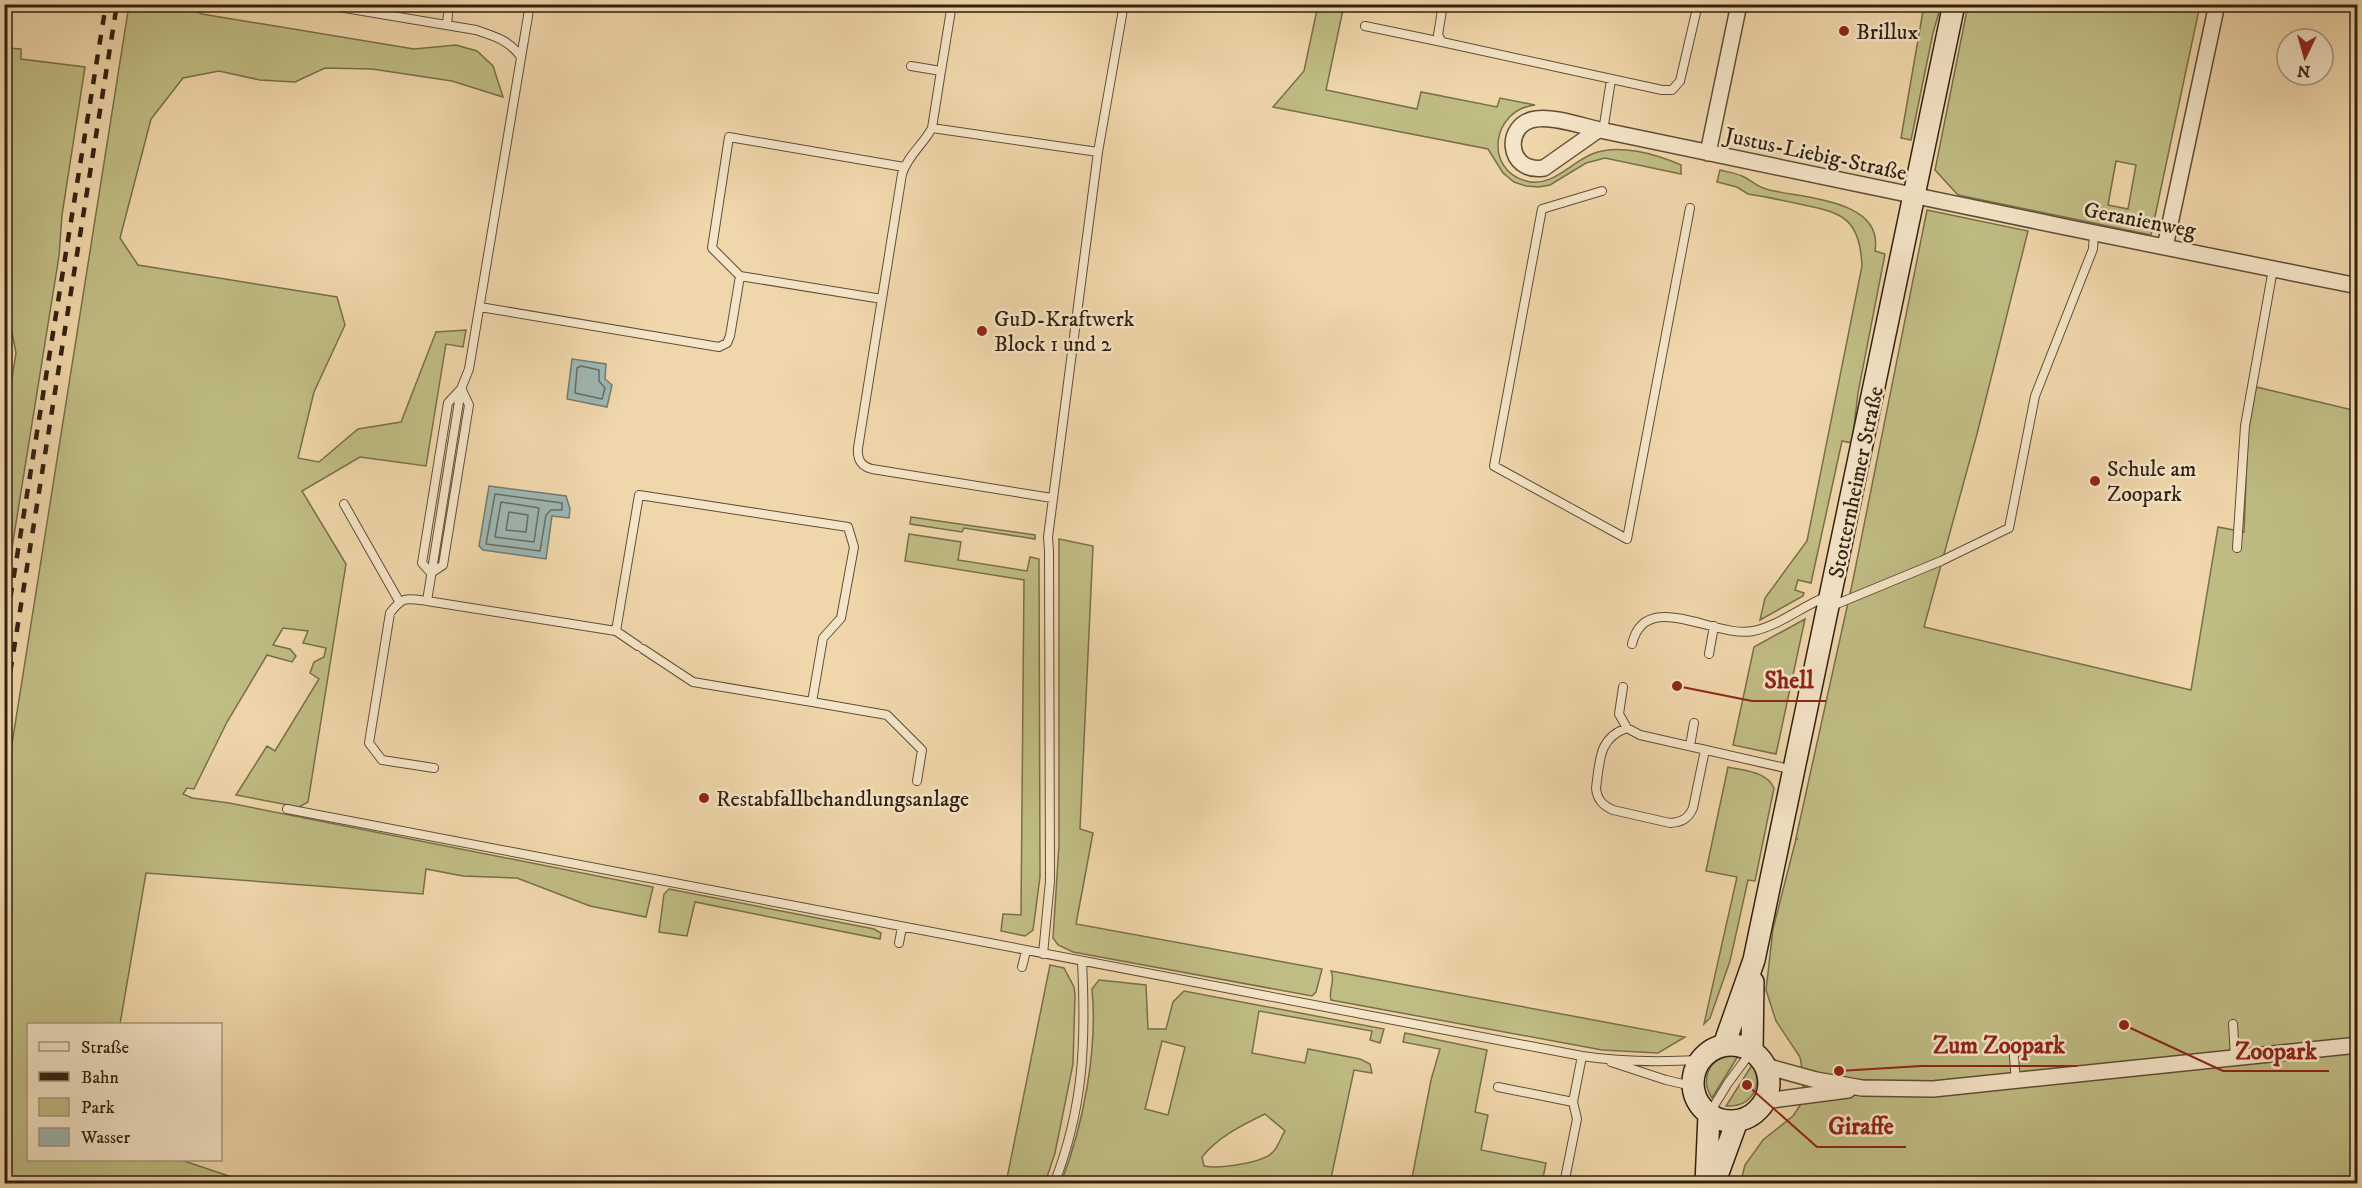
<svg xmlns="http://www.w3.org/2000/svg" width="2362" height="1188" font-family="'IM FELL DW Pica',serif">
<rect width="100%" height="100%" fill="#f0d7ab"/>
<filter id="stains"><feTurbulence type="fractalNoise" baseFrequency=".00333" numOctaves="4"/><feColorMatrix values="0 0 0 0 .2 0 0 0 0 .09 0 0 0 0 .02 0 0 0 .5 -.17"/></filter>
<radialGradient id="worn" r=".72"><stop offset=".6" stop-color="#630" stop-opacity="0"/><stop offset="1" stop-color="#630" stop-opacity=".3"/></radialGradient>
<path fill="#c0bd84" stroke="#786f4a" stroke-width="1.5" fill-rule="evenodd" d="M129 5H185L202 14 414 49 456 45 477 51 493 66 503 97 452 81 372 69 325 68 295 82 260 80 219 71 183 78 151 119 120 238 138 265 337 297 345 325 314 392 298 458 319 462 358 429 401 422 436 332 466 330 463 347 446 344 426 466 360 457 302 491 346 564 308 802 299 807 236 795 267 746 275 751 319 679 310 673 314 662 324 657 326 648 303 643 308 631 283 628 273 645 290 649 296 656 292 662 267 655 227 722 194 789 187 788 183 794 192 798 229 803 653 887 646 917 590 906 517 878 463 876 426 869 423 894 146 873 120 1024H28V1160H181L250 1183H5V788Z
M1318 5H1344L1326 90 1417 109 1421 92 1497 107 1500 98 1535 105C1491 110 1484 170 1526 181 1552 188 1570 163 1592 154 1618 143 1656 154 1681 165V174L1605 158 1586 163 1550 185 1539 187 1526 186 1514 182 1503 173 1488 149 1273 107 1304 71Z
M1924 5H1941L1933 33 1911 140 1901 138Z
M1968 5H2200L2151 235 1958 195 1935 170ZM2116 161 2136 165 2128 209 2108 205Z
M5 48 21 49V59L85 67 62 215 59 256 5 591V421L16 353 4 290Z
M1720 170C1727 172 1735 173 1742 176 1751 180 1757 187 1766 189 1801 199 1884 198 1875 251L1885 254 1858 393 1852 443 1842 441 1811 583 1798 580 1795 590 1804 593 1803 596 1760 620 1765 598 1807 541 1862 266C1860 221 1845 213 1804 205 1786 201 1767 197 1748 194L1737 187 1717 182Z
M1927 210 2028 231 1977 434 1924 627 2191 690 2218 527 2244 532 2248 432 2256 387 2357 411V1183L1740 1184 1745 1165 1763 1140 1793 1116 1803 1101V1074L1800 1057 1776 1021 1766 990 1773 929 1796 839H1798L1796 838 1853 580Z
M911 517 1035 535V539L964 528 962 532 910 524Z
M909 534 961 542 958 560 1027 571 1030 557 1039 559 1040 877 1033 930 1025 936 1001 931 1003 914 1021 915 1024 580 905 561Z
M1059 539 1093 546 1080 829 1093 833 1076 924 1322 969 1316 992 1312 996 1073 952 1058 945 1053 938 1059 845Z
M1805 619 1776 754 1733 745 1754 647Z
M1728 767C1745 771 1766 771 1774 788L1755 881 1748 880 1730 961 1710 1018 1704 1024 1737 877 1706 871Z
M669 889 874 929 881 933 880 939 695 902 687 936 659 932 664 894Z
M1050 965 1064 968 1074 987 1075 995 1073 1064 1055 1153 1045 1183H1006Z
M1331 971 1685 1037 1658 1053 1602 1050 1331 1000C1328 990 1336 980 1331 971Z
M1099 980 1146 985 1148 1029H1166L1173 1002 1184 991 1384 1029 1380 1043 1370 1040 1372 1031 1259 1011 1252 1053 1305 1063 1308 1049 1360 1059 1370 1064 1372 1073 1354 1070 1330 1183H1061C1083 1126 1098 1050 1092 989ZM1162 1041 1185 1047 1168 1115 1145 1109ZM1265 1114 1285 1131C1281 1137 1278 1147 1273 1152 1263 1163 1219 1169 1204 1166L1202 1157C1218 1137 1242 1125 1265 1114Z
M1405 1033 1487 1050 1475 1112 1488 1115 1481 1150 1546 1163 1542 1183H1411L1431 1080 1440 1049 1403 1042Z
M1729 1055 1738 1056 1712 1098C1700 1079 1708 1061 1729 1055Z
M1752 1065C1764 1087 1751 1107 1726 1106Z"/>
<path fill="#9eb7b3" stroke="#727b72" stroke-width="1.5" d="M572 359 606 364 605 379 612 385 607 407 567 399Z
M489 486 566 496 570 509 569 518 552 516 546 559 483 550 479 546Z"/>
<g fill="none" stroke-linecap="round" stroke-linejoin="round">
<path stroke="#676c62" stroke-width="1.5" d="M581 366 599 370V381L605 388 602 399 575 393 577 368Z
M495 494 562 503V510H551L546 515 540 551 486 544Z
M501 502 539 508 534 542 495 537Z
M509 512 528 515 526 532 506 530Z"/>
<g stroke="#604e37" stroke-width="10">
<path id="service" d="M321 4 476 30C494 36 509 40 521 57
M530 4 469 369 461 389 427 601 616 631
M1443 4 1438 35 1442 42 1662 90H1672L1680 81 1698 4
M447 24 449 4
M1365 26 1442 42
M911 66 941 71 932 128
M941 71 952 4
M1603 131 1611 80
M1602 191 1542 209 1494 466 1627 539 1690 208
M882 299 740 276 712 248 729 137 904 167
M480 307 719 347 727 343 730 336 740 276
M1052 498 872 469C861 466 857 460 858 448L902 174C908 155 923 145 932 128L1098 152
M344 504 399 601
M2237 548 2245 426 2273 269
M431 573 422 563 448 403 460 390
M431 573 443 565 469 405 462 390
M427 601C407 598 403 596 390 613L369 743 382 760 434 768
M1832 606 1941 561 2009 528 2035 396 2093 249 2094 233
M1632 644C1645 587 1716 639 1753 631 1779 626 1802 606 1828 596
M638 646 616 631 639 495 848 527 854 547 841 618 823 638 812 702 693 682 643 649
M1709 654 1714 626
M1623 687 1619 714 1627 728
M812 702 887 715 922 750 917 781
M1690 746 1694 723
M1705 750 1693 808C1688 819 1682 822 1670 823L1613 810C1602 805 1597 799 1596 788 1600 761 1598 738 1627 728L1640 735 1781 767 1791 770
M287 809 1582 1056C1620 1062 1661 1062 1700 1060
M899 943 902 927
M1043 954 1050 881 1049 551 1048 537 1098 152 1124 4
M1022 967 1026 951
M2233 1024 2235 1058
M2013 1045 2016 1081
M1611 1062 1666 1080 1692 1086
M1498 1087 1573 1102
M1709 1114 1728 1083 1751 1052
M1054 1184C1084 1107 1086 1042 1082 961
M1564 1184 1577 1119 1573 1102 1582 1056"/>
</g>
<g stroke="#604e37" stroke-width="18">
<path id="minor" d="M1598 130 1544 168C1506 174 1503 123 1536 119 1553 116 1582 126 1600 130 1852 183 2105 236 2358 286
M1708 153 1739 4
M2165 247 2217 4
M1765 1066 1816 1080 1862 1088 1933 1089 2358 1045
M1765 1101 1848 1090"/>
</g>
<g stroke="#302110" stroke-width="24">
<path id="secondary" d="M1693 1083a38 38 0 1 1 76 0a38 38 0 1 1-76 0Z
M1724 1045 1754 960 1954 4
M1752 1051 1753 982
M1706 1184 1709 1115
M1714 1184 1737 1121"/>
</g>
<use href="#service" stroke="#f5e5c8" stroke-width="8"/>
<use href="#minor" stroke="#f5e5c8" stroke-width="15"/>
<use href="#secondary" stroke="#f5e5c8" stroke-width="21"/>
<path stroke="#302110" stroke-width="4.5" stroke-dasharray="10 10" stroke-linecap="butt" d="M4 637 106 4
M4 711 117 4"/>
</g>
<g fill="#8f2418" stroke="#f5e5c8" stroke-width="2">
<circle cx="1844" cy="31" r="6"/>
<circle cx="982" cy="331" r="6"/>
<circle cx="2095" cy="481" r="6"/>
<circle cx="704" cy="798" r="6"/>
</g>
<g text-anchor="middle" stroke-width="5" stroke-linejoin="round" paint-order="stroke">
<g font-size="22" fill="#302110" stroke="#f5e5c8" text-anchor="start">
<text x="1856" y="39">Brillux</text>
<text x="994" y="326">GuD-Kraftwerk<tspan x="994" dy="25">Block 1 und 2</tspan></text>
<text x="2107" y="476">Schule am<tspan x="2107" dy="25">Zoopark</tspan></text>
<text x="716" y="806">Restabfallbehandlungsanlage</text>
</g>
<g font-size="22" fill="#302110" stroke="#f5e5c8">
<text transform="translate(1816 153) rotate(12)" y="8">Justus-Liebig-Straße</text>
<text transform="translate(2140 219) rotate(11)" y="8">Geranienweg</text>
<text transform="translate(1855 482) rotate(-78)" y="8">Stotternheimer Straße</text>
</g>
</g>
<path fill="none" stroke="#8f2418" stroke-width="2" d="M1677 686L1752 701H1826M1839 1071L1921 1066H2077M2124 1025L2223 1071H2329M1747 1085L1817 1147H1906"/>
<g fill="#8f2418" stroke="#f5e5c8" stroke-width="2">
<circle cx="1677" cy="686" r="6"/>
<circle cx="1839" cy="1071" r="6"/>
<circle cx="2124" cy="1025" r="6"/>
<circle cx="1747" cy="1085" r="6"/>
</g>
<g font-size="24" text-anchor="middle" font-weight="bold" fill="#8f2418" stroke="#f5e5c8" stroke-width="5" stroke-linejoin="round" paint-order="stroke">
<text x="1789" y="688">Shell</text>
<text x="1999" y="1053">Zum Zoopark</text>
<text x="2276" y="1059">Zoopark</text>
<text x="1861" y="1134">Giraffe</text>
</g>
<rect width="2362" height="1188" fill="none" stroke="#f0d7ab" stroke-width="24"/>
<rect x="6" y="6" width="2350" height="1176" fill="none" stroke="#302110" stroke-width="3"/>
<rect x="12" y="12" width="2338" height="1164" fill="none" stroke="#302110" stroke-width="1.5"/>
<rect x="27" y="1023" width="195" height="138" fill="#f5e5c8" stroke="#a6977e" stroke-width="1.5"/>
<rect x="39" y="1042" width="30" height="9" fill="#f5e5c8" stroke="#a6977e" stroke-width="1.5"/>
<text x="81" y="1053" font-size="18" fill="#302110">Straße</text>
<rect x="39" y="1072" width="30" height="9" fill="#302110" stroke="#a6977e" stroke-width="1.5"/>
<text x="81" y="1083" font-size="18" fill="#302110">Bahn</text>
<rect x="39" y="1098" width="30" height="18" fill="#c0bd84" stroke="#a6977e" stroke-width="1.5"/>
<text x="81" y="1113" font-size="18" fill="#302110">Park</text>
<rect x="39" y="1128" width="30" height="18" fill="#9eb7b3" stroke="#a6977e" stroke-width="1.5"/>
<text x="81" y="1143" font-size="18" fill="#302110">Wasser</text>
<g transform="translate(2305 57) rotate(185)"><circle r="28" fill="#f5e5c8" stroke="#a6977e" stroke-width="1.5"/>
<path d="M0-4.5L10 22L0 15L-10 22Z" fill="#8f2418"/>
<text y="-9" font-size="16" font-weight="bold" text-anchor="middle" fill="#302110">N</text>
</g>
<rect width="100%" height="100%" filter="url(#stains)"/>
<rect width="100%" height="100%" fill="url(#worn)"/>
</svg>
